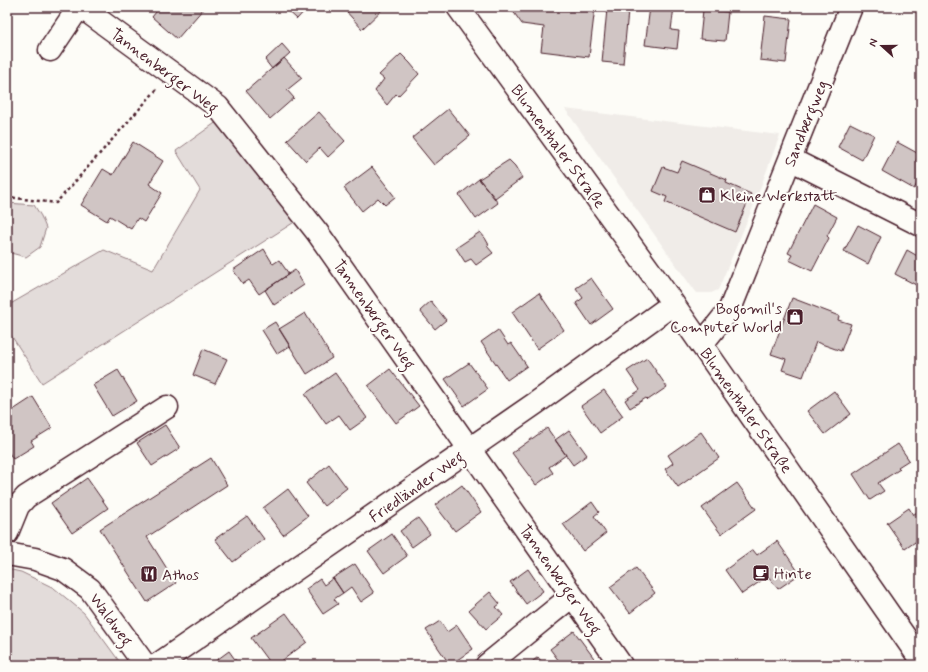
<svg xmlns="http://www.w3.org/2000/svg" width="928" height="672" font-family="Mynerve,sans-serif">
<rect width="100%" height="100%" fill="#fdfcf7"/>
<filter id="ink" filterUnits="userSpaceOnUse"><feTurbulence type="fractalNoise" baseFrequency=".025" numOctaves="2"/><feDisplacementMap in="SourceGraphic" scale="8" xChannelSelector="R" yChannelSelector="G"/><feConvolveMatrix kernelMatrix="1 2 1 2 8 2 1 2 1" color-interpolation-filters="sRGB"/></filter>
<g filter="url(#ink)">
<path fill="#f0ece8" d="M565 109 780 135 755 202 718 290 711 293H696Z"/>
<path fill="#e3dcda" stroke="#967e82" d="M218 121 296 221 42 383 7 329V306L104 250 153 270 200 190 176 151Z
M7 203 34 205 41 216 46 228 40 247 26 257 7 252Z
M7 569 21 572 54 588 84 613 122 665H7Z"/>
<path fill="#d0c5c4" stroke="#4a1f2b" d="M160 7H203L204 8 177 39 152 17Z
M284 7H308L297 19Z
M346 7H385L362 29 344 9Z
M510 7H595L589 57 541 51 544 27 522 24Z
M650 7H674L671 30 679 31 677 49 645 45Z
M607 9 628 11 623 64 602 62Z
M703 10 728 12 725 41 700 39Z
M765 16 791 19 786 63 760 60Z
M282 44 290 53 272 69 265 60Z
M401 54 410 63 419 74 398 96 396 94 387 105 375 91 384 79 379 75Z
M284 58 302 78 287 90 294 98 270 119 246 91Z
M448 109 470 136 434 165 412 138Z
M319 112 345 141 328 157 320 148 306 161 287 140Z
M850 123 874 135 862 160 838 147Z
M133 142 163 161 149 184 162 193 144 222 138 218 131 229 110 216 107 221 81 205 103 169 113 175Z
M897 142 919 154 916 161 921 164V177L914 189 882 171Z
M509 160 515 166 522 178 495 198 479 179Z
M682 161 727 180 726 183 751 194 735 232 665 202 667 197 653 191 663 167 677 172Z
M372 167 395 197 385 205 378 198 362 211 344 188Z
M479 179 498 203 476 219 459 195Z
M813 204 837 217 827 236 829 238 812 271 789 260 792 255 788 253Z
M858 225 881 237 868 264 844 251Z
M480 232 485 238 489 245 487 246 493 253 476 265 471 259 465 262 456 248Z
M264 249 273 264 279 260 289 274 259 294 249 280 243 284 233 270Z
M907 250 921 258V281L918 286 895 274Z
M295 270 304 285 274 305 265 290Z
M591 278 613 309 591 325 576 303 583 298 576 288Z
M539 293 564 330 537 349 512 312Z
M792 298 839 316 838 320 851 324 841 351 816 342 803 377 782 370 786 359 771 354Z
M431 301 446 320 435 329 420 311Z
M305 313 332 358 307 374 279 329Z
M275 322 290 346 277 354 262 330Z
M498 330 508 345 511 343 527 366 507 380 481 342Z
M203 349 227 359 215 384 193 375Z
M647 358 667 387 648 400 646 398 630 408 625 400 640 390 627 371Z
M469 363 488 389 464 406 445 379Z
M390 369 419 406 396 423 368 386Z
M118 370 137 401 112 416 93 385Z
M335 373 367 418 350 430 339 415 326 424 305 394Z
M604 390 623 416 600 433 581 406Z
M834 391 851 414 825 434 807 411Z
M33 397 52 428 31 441 34 446 13 459 7 450V414Z
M165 425 180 448 152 466 137 443Z
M547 428 566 455 549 467 553 473 536 485 512 453Z
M569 430 587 455 573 465 555 440Z
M701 432 719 458 678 487 665 469 673 463 668 455Z
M898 444 909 460 898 467 900 469 878 483 884 491 870 500 853 474Z
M211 458 227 485 147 537 176 583 147 602 100 529Z
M329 464 347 488 324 506 306 483Z
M87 478 108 508 72 533 51 503Z
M737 483 756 509 721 534 702 508Z
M462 485 481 512 455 531 435 505Z
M288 489 308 516 283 535 263 508Z
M592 502 599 512 594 516 606 533 583 551 563 524Z
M909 508 913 515 921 509V538L905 549 887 523Z
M247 516 264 539 233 562 215 539Z
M418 518 430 534 412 547 400 531Z
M392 534 407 556 384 573 368 551Z
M777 541 800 574 778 589 768 576 742 594 725 570 753 550 757 555Z
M355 564 374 593 361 602 351 587 343 593 333 578Z
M636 568 655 593 630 613 610 587Z
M528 569 543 591 526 604 510 582Z
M333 578 343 593 334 599 338 604 323 614 306 589 320 579 324 585Z
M490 592 500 604 496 607 503 615 486 629 469 610Z
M286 613 307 642 276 665H271L251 638Z
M440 621 447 632 457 625 473 649 450 665 426 630Z
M574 631 599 665H562L550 649Z
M229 651 239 665H210Z
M538 657 544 665H528Z"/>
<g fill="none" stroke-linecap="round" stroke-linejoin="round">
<g stroke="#4a1f2b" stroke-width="25">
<path id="minor" d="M81 7 218 107 317 232 621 665
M50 50 79 7
M790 159 921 225
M702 344 730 309 851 7
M7 533 18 506 26 497 167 407
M7 554 35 559 63 569 90 589 145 665
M157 665 536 403 673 304
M487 665 572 596"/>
</g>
<g stroke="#4a1f2b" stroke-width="25">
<path id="major" d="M458 7 660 285 921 660"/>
</g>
<path stroke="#4a1f2b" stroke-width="2.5" stroke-dasharray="3 3" stroke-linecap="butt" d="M7 197 56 203 158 88"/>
<use href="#minor" stroke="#fdfcf7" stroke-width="22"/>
<use href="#major" stroke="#fdfcf7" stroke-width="22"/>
</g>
</g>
<defs>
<g id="shop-square" transform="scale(0.9)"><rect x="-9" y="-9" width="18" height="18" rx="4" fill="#4a1f2b" stroke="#fdfcf7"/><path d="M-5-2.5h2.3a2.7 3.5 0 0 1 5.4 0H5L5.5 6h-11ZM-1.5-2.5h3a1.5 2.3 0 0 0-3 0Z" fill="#fff"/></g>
<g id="cafe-square" transform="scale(0.9)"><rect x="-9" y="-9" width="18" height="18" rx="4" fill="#4a1f2b" stroke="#fdfcf7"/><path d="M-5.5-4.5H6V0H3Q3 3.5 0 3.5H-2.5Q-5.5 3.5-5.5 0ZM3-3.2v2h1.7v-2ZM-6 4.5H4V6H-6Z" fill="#fff"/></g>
<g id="restaurant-square" transform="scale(0.9)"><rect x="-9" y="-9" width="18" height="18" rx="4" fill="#4a1f2b" stroke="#fdfcf7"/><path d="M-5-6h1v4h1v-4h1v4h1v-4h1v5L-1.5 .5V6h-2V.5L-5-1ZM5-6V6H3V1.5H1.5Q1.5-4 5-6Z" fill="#fff"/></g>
</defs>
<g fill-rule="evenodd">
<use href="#shop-square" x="707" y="195"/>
<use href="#shop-square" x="795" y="317"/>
<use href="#cafe-square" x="761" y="573"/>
<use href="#restaurant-square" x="149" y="574"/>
</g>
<g text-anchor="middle" stroke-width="4" stroke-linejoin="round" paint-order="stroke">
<g font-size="16" fill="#4a1f2b" stroke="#fdfcf7">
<text transform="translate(165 70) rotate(37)" y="6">Tannenberger Weg</text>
<text transform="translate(805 123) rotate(-68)" y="6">Sandbergweg</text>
<text transform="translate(559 146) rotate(54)" y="6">Blumenthaler Straße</text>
<text transform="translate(375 314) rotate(55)" y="6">Tannenberger Weg</text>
<text transform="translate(747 410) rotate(55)" y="6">Blumenthaler Straße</text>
<text transform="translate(416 486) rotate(-35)" y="6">Friedländer Weg</text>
<text transform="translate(561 579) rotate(55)" y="6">Tannenberger Weg</text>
<text transform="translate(112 619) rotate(54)" y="6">Waldweg</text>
</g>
<g font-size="16" fill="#4a1f2b" stroke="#fdfcf7" text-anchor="start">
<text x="720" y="201">Kleine Werkstatt</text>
<text x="782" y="314" text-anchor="end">Bogomil's<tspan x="782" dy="18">Computer World</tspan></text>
<text x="774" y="579">Hinte</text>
<text x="162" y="580">Athos</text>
</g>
</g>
<rect width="928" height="672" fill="none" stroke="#fdfcf7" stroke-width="24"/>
<rect x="12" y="12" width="904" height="648" fill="none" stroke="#4a1f2b" stroke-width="1.5" filter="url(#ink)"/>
<g transform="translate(882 46) rotate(291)" stroke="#fdfcf7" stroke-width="3" paint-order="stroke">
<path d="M0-3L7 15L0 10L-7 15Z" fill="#4a1f2b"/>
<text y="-6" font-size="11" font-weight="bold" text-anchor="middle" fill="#4a1f2b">N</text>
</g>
</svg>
